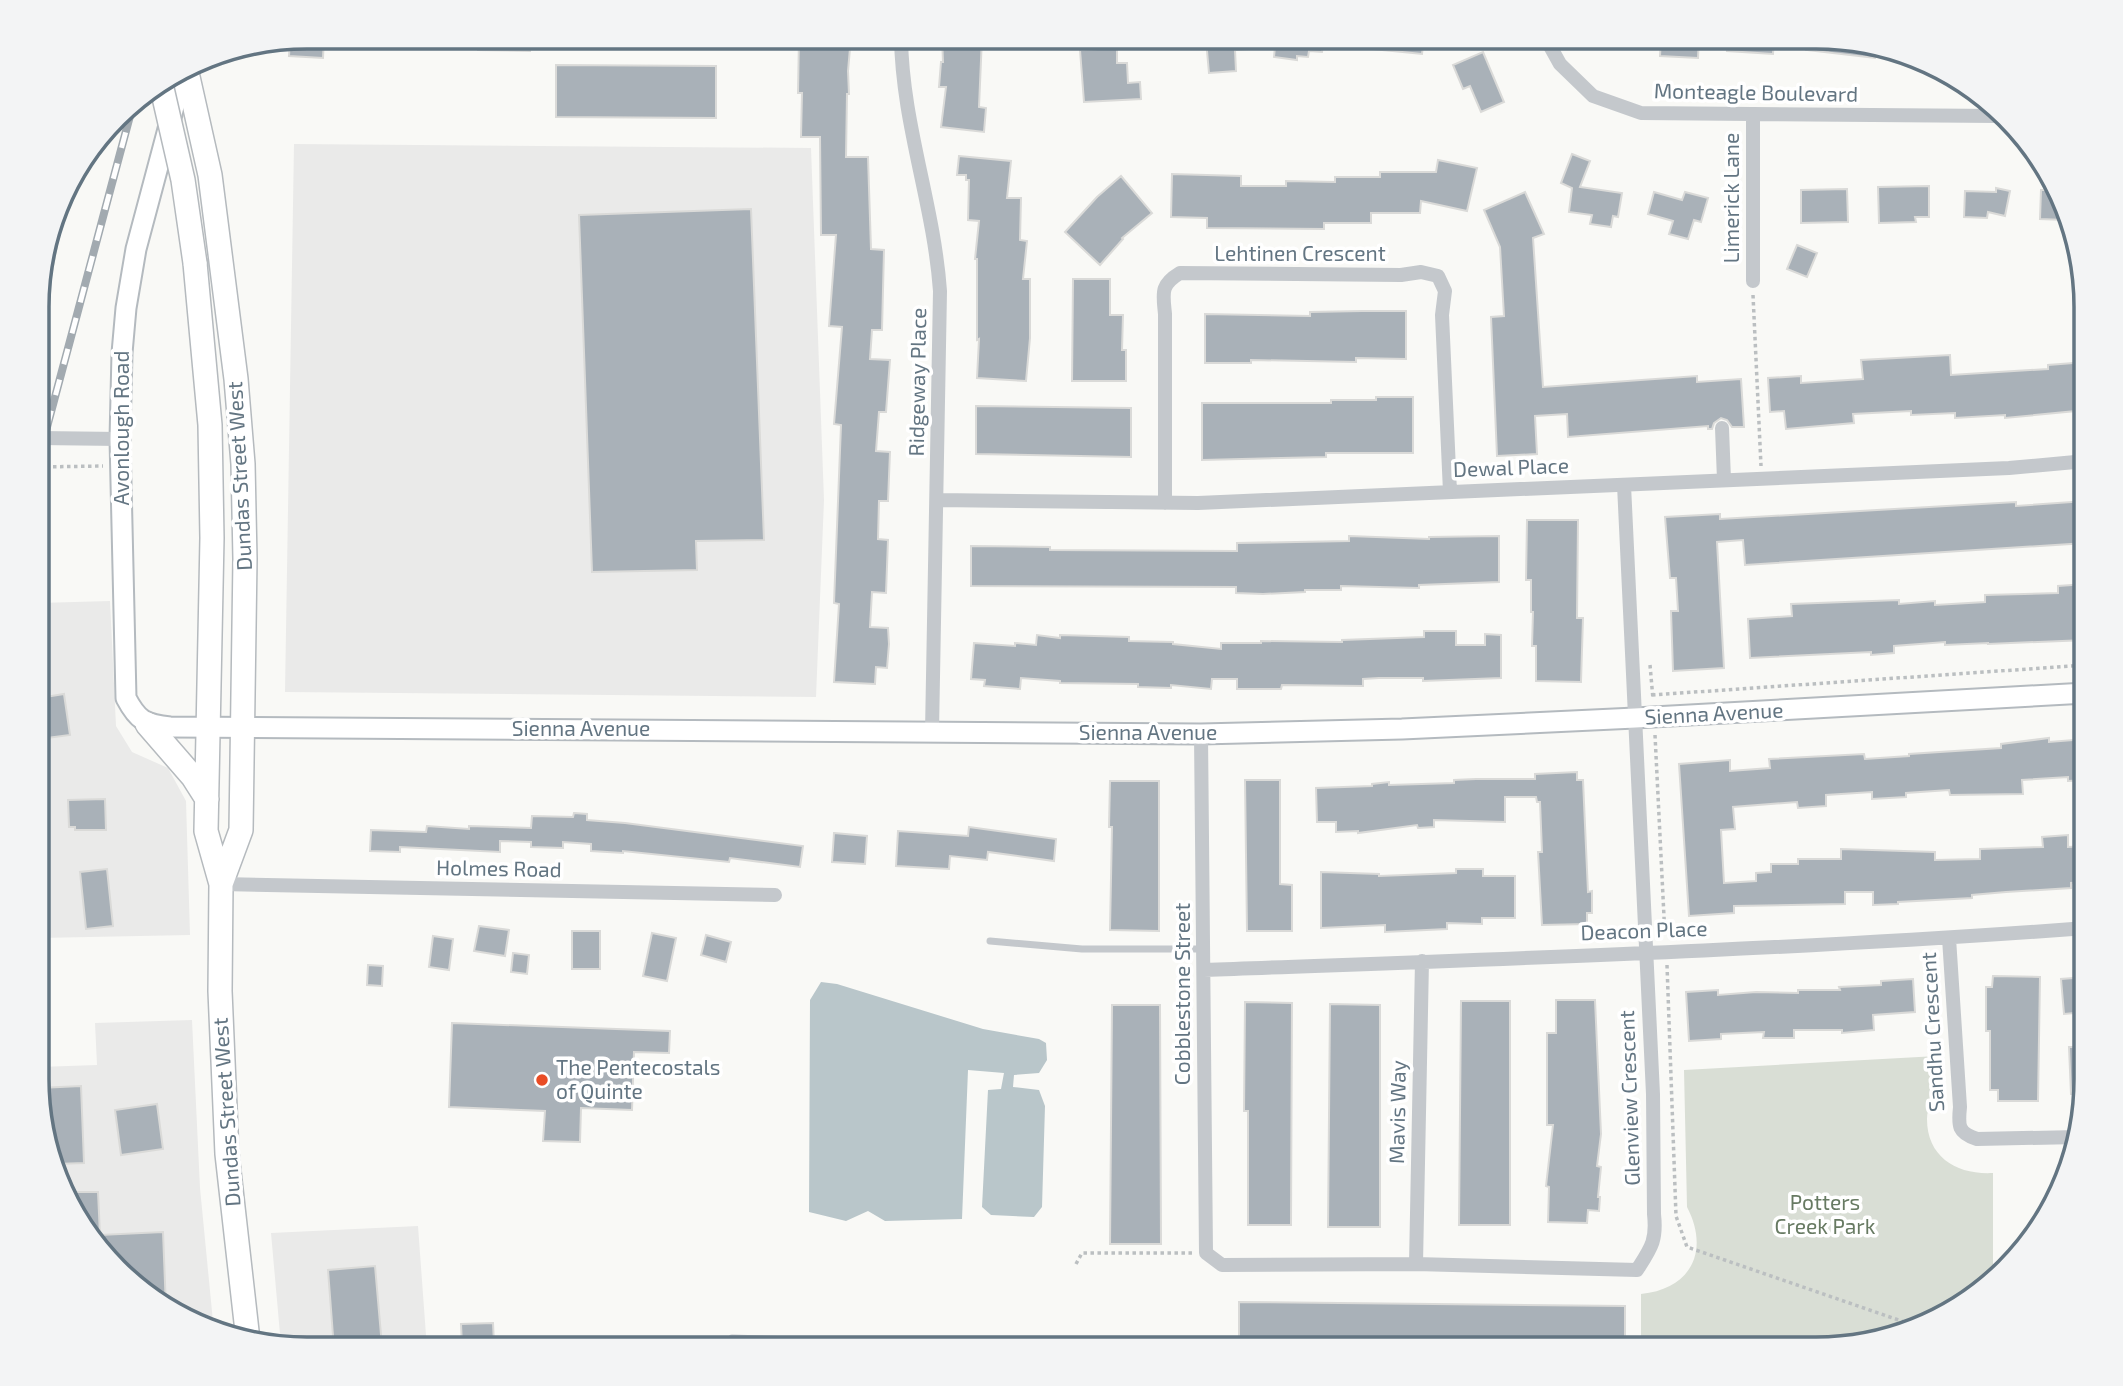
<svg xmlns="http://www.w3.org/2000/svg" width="2123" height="1386" font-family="'Exo 2',sans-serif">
<rect width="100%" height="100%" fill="#f9f9f6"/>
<path fill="#eaeae9" d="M294 144 811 148 824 500 816 697 285 692Z
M110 601 116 726 132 752 168 768 186 801 190 935 39 938V603Z
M192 1020 200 1188 214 1332 156 1304 73 1215 39 1114V1067L97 1065 95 1023Z
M418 1226 427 1349H306L281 1345 271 1233Z"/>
<path fill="#d9ded5" d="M58 209 60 235 39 345V272Z
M1937 1056C1937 1066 1940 1080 1938 1089 1934 1099 1927 1107 1927 1119 1927 1158 1958 1175 1993 1173V1274L1951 1313 1834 1349H1641V1294C1691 1289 1710 1251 1687 1207L1684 1070Z"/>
<path fill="#b9c6ca" d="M821 982 837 984 983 1029 1039 1039 1046 1043 1047 1060 1039 1073 1014 1075 1013 1087 1039 1090 1045 1106 1042 1207 1034 1217 991 1215 982 1207 988 1090 1001 1089 1004 1073 968 1070 962 1219 885 1221 868 1211 846 1221 809 1212 810 1000Z"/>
<path fill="#a9b1b8" stroke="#dadad8" stroke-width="2" d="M307 37H324L323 58 289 56 290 40Z
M478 37H530V51L478 50Z
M799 37H851L848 71 849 94H847L846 157H868L871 249 884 250 882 330H872L870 359 890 360 886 412H879L876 451 890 452 888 501H879L878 539 888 540 886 593 872 592 870 627 888 628 889 644 887 668 876 667 875 684 834 682 839 604 834 603 841 425 834 424 842 327 829 326 836 235H821L820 137H801L802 93H798Z
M942 37H982L979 107 986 108 984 132 941 127 946 87H939L941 62H943Z
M1223 37H1265L1266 48 1235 50 1236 71 1209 73 1206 40 1223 39Z
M1276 37H1324L1322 52 1309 51 1308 57 1297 56V60L1274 57Z
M1374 37H1424L1422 54 1373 49Z
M1661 37H1699L1698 58 1660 56Z
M1728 37H1774L1773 54 1727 51Z
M1808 37 1877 47 1875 58 1806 50Z
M1117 48V63H1127L1128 83 1140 82 1141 99 1084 102 1080 50Z
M1483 52 1504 102 1481 112 1470 86 1463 89 1453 65Z
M556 65 716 66V118L556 117Z
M1572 154 1590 161 1580 187 1622 193 1618 217 1613 216 1611 227 1590 224 1592 215 1569 212 1572 188 1561 183Z
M959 156 1011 161 1007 198H1021L1020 240 1027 241 1023 279H1030V338L1026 381 977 378 979 339 977 340V259H975L979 221 968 220 969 180H966V175H957Z
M1438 160 1477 168 1467 211 1421 201 1420 213H1371V223H1324V229L1207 228V218L1171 217 1172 174 1241 176V186H1286V181L1335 182V177H1380V172H1436Z
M1121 176 1152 213 1122 238 1123 239 1100 265 1065 232 1097 197Z
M1929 186V217H1915L1916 222 1879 223 1878 187Z
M1996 188 2010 191 2005 216 1988 212 1987 218 1964 217 1965 191 1996 192Z
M1847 189 1848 222 1801 223V190Z
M2041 190H2056L2065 220 2040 219Z
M1525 192 1544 234 1533 238 1543 387 1697 376V382L1741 379 1744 427H1732L1727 420 1721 418 1714 423 1712 429H1708V426L1568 437 1567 414 1535 416 1537 454 1497 456 1491 317 1504 316 1500 247 1484 210Z
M1654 192 1682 200 1685 192 1708 198 1701 222 1694 220 1688 239 1669 234 1673 221 1648 214Z
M751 209 764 540 696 541 697 570 592 572 579 215Z
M1797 245 1817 253 1807 277 1787 269Z
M1073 279H1110V315H1123L1122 350H1126V381H1072Z
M1362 311H1406V359L1356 358V362L1251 360V363H1205V314L1310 316V312Z
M1950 355 1951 375 2048 369V365L2086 362V410L2005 418V415L1955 418V413L1911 415V411L1853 414 1854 423 1786 429 1784 411 1770 412 1768 378 1801 376V383L1863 379 1861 360Z
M1376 397H1413V453H1326V457L1202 460V403H1331V400H1376Z
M976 406 1131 408V457L976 454Z
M2086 501V543L1745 565 1743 540 1717 542 1724 668 1673 671 1671 611H1678L1676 578H1670L1665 517 1720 514V519L2016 502V506Z
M1527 520H1578L1577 618H1583L1581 682 1536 681V646H1532L1533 612H1531V580H1526Z
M1349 536 1429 539V537L1499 536V582L1419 585V588L1341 586V590H1305V592L1263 594 1236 593V587L971 586V546L1050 547V550L1237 551V543L1349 541Z
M2086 584V640L1988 644V643L1945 645V642L1894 646V653L1871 655V652L1750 658 1748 619 1792 616 1791 604 1899 600V604L1935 601V605L1985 602V595L2058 593V586Z
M1424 631H1456V645H1485V634L1501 635V678L1423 681V678H1379L1363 679V686L1282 685 1281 689H1237V679H1212L1211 689 1171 685V688L1138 687V684L1060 683V681L1021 678 1020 689 984 686 985 680 971 679 974 643 1015 646V643L1036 645 1037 635 1060 638V635L1129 637V641L1173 642V644L1221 649V643H1261V641L1342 642V640L1424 637Z
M64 694 70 735 39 739V698Z
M2049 738V742L2086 739V780L2068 781V777L2022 780 2023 794 1950 795 1949 790 1906 793V797L1872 799V792L1826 795V806L1798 808 1797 802 1733 807 1735 829 1721 830 1724 883 1756 881V873L1771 872V864H1798V859H1841V849L1935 852V860L1980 859V849L2043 847 2042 837 2068 835V847L2086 846V882L2071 883V888L2006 892 1972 895V898L1898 902V904L1873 905V892H1845V904L1734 906V913L1689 916 1679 764 1730 760V771L1770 768 1769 759 1864 754 1865 759 1909 756V754L2001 748V744Z
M1577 772V780H1583L1588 892 1592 891V913H1587V924L1542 925 1538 852H1542L1540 802H1537L1536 797H1505V822L1434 820V827L1418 828 1417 825 1358 833V831L1336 832V822H1317L1316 788 1372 786V784L1389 782V785L1454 783V780L1476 779H1535V774Z
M1245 780H1280V884L1292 885V931H1247Z
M1110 781H1159V931L1110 930 1112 827H1109Z
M105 799 106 830H75V827H69L68 800Z
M574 813 587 814V820L625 823 803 846 800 867 730 858 729 862 623 851V853L591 851V844L563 842V848L531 847V842L500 841V852L400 847V852L370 851 371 830 426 832 427 826 469 829V826L531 828 532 816 573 817Z
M969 827 1056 839 1054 861 988 852 987 860 950 856 949 869 896 866 898 831 968 836Z
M834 833 867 836 865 864 832 862Z
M107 869 113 926 86 929 80 872Z
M1456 869H1483V876H1515V918H1482V924L1447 923V929L1385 932V925L1321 928V872L1379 874V876L1456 873Z
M479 926 509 930 505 956 474 951Z
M572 931H600V969H572Z
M652 933 676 938 667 981 643 976Z
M706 935 731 942 726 962 701 955Z
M433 936 453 939 449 970 429 967Z
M513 953 529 955 527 974 511 972Z
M368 965 383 966 382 986 367 985Z
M1993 976 2040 977 2038 1101H1998V1090H1990V1031H1986V987H1992Z
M2086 977V1012L2064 1014 2061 979Z
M1913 979 1915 1012 1873 1015 1874 1030 1842 1033V1030H1794V1038H1763L1764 1032 1721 1034V1039L1689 1041 1686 992 1718 990V995L1756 992 1798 993V990H1840L1839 987 1881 985V981Z
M1556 1000H1595L1601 1134 1597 1166 1601 1167 1598 1197H1600L1599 1211 1588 1210 1587 1223 1548 1222 1549 1187 1546 1186 1553 1125H1547V1033H1556Z
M1461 1001H1510V1225H1459Z
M1245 1002 1292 1003 1291 1225H1248V1111H1244Z
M1330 1004 1380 1005V1227H1328Z
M1112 1005H1160L1161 1244H1110Z
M452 1023 670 1031 669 1053 634 1052 632 1110 581 1108 580 1142 543 1141 545 1111 449 1107Z
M2069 1047H2086V1094H2071Z
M81 1086 84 1163 56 1164 39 1114V1088Z
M157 1104 163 1149 121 1155 115 1110Z
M74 1192H98L100 1235 163 1232 166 1308 156 1304 75 1216Z
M375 1266 382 1346 334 1349 328 1270Z
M1239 1302 1625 1306V1349H1239Z
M493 1323 494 1344 462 1345 461 1324Z"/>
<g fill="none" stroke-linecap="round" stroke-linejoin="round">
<g stroke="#b4babf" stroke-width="23">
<path id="secondary" d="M184 69 136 249 126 308 122 353 120 439 126 698C138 721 145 724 170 727L1201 734 1402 729 1635 718 2086 693"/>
</g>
<g stroke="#b5babe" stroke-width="26">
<path id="primary" d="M186 68 210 175 236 379 243 464 245 559 241 830 221 884
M195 263 210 425 212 538 206 831 221 884 220 991 227 1154 248 1340
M147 724 193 777 207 799"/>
</g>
<path stroke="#bbbfc1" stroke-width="3.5" stroke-dasharray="3.5 3.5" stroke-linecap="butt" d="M1753 295 1761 466
M39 467 103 466
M1650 665 1653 699
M1652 695 2086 665
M1655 735 1665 937
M1667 965 1676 1216 1687 1247 1913 1325
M1076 1264 1082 1253H1193"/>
<path stroke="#c4c8cc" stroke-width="7" d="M990 941 1082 949H1203
M732 1338 957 1345 969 1349"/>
<path stroke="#c4c8cc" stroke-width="14" d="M901 37C902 123 934 205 940 291L932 732
M1545 37 1560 64 1593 96 1641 113 1998 116
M1753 281V116
M1722 428 1724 480
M39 438 120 439
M937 500 1198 503 2009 468 2086 461
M1165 503V314C1163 293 1160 285 1180 273L1401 275 1421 272 1438 276 1445 291 1442 315 1450 492
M1201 734 1206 1253 1222 1265 1416 1264 1637 1270C1651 1248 1657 1241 1654 1214L1653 1094 1624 485
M221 884 775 895
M1949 938 1960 1107C1958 1126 1958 1133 1977 1139L2078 1137
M1204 970C1498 959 1792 950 2086 928
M1416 1264 1422 961"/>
<use href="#secondary" stroke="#fff" stroke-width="19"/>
<use href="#primary" stroke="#fff" stroke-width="23"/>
<g stroke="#a2aab0" stroke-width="8">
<path id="rail" d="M39 457 134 101"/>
</g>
<use href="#rail" stroke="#fff" stroke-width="5" stroke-dasharray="16" stroke-linecap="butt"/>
<g stroke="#b5babe" stroke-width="26" stroke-linecap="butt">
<path id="primary-bridge" d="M161 84 183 180 195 263"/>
</g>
<use href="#primary-bridge" stroke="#fff" stroke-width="23"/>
</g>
<circle fill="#e94c25" stroke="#fff" stroke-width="2.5" cx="542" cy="1080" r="7"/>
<g text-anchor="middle" stroke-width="7" stroke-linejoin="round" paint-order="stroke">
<g font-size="21" fill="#637582" stroke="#fff">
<text transform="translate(1756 93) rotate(1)" y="7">Monteagle Boulevard</text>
<text transform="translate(1732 198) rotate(-90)" y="7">Limerick Lane</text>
<text x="1300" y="261">Lehtinen Crescent</text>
<text transform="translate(918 382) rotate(-89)" y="7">Ridgeway Place</text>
<text transform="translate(122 428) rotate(-90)" y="7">Avonlough Road</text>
<text transform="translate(1511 468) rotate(-2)" y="7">Dewal Place</text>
<text transform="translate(240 476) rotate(-93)" y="7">Dundas Street West</text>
<text transform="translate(1714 714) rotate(-3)" y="7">Sienna Avenue</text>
<text x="581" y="736">Sienna Avenue</text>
<text x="1148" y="740">Sienna Avenue</text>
<text transform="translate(499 869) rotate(1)" y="7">Holmes Road</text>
<text transform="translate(1644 931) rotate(-2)" y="7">Deacon Place</text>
<text transform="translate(1183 994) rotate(-90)" y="7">Cobblestone Street</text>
<text transform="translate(1933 1032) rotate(-93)" y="7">Sandhu Crescent</text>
<text transform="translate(1630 1098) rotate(-92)" y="7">Glenview Crescent</text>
<text transform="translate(227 1112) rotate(-94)" y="7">Dundas Street West</text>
<text transform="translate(1398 1112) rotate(-89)" y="7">Mavis Way</text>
</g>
<g font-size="21" fill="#637582" stroke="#fff" text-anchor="start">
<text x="556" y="1075">The Pentecostals<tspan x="556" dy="24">of Quinte</tspan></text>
</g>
<g font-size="21" fill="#677a62" stroke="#fff">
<text x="1825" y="1210">Potters<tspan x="1825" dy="24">Creek Park</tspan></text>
</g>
</g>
<path d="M0 0H2123V1386H0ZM307 49H1816A258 258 0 0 1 2074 307V1079A258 258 0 0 1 1816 1337H307A258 258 0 0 1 49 1079V307A258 258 0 0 1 307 49Z" fill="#f3f4f5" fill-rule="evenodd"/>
<path fill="none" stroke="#637582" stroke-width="3.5" d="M307 49H1816A258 258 0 0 1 2074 307V1079A258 258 0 0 1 1816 1337H307A258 258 0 0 1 49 1079V307A258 258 0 0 1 307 49Z"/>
</svg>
